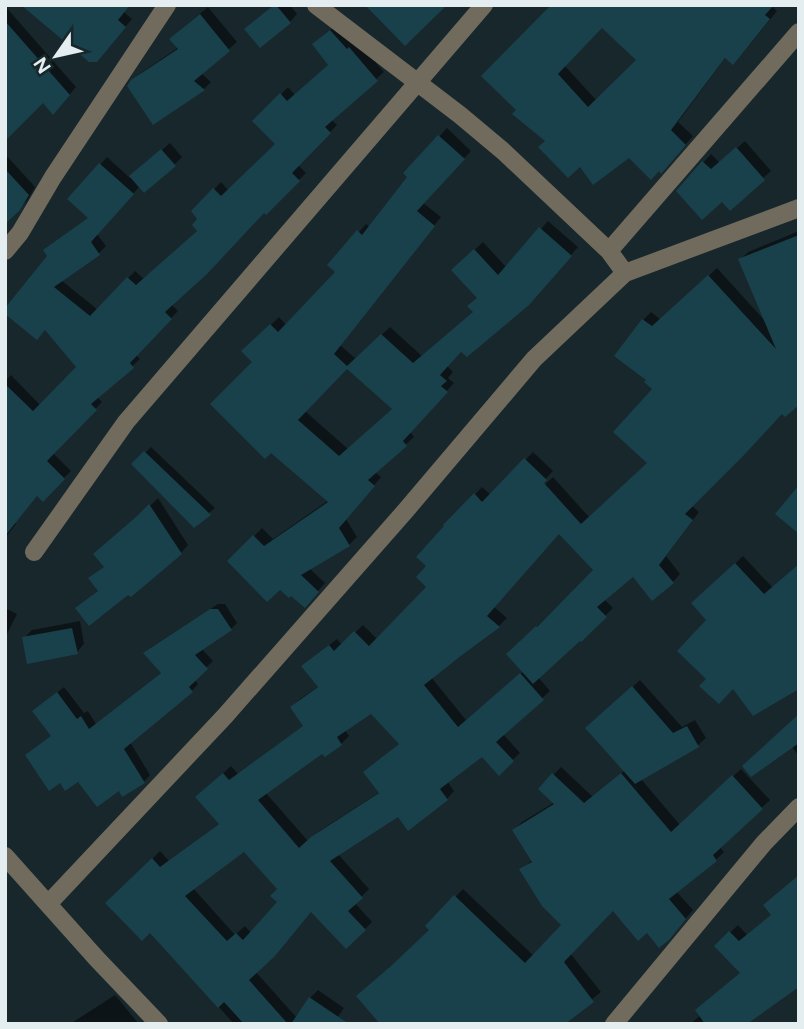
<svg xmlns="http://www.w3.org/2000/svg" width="804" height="1029" font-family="Figtree,sans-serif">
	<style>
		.shadow { fill: #0007; fill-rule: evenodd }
		.building { fill: #19414b; fill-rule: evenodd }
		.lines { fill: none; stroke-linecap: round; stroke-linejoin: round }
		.minor { stroke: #716b5e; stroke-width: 18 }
	</style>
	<rect width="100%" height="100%" fill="#18272b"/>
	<path class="shadow" d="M 24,5 L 124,12 L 132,19 L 104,52 Z
		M 274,5 L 290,5 L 297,14 L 290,22 Z
		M 554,5 L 771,6 L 777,11 L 741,55 L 726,57 L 678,122 L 693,136 L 668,164 L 629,156 L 580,165 L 548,140 L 518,109 ZM 602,26 L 639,60 L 597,101 L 564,65 Z
		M 5,6 L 76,87 L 60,106 L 43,100 L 5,138 Z
		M 208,7 L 237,42 L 201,73 L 211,82 L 204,89 L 154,123 L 132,81 L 141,73 L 179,47 L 179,31 Z
		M 338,24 L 357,41 L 384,72 L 331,119 L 337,125 L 298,165 L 306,173 L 266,213 L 264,211 L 171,304 L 178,311 L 136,355 L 140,359 L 97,397 L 102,402 L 53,453 L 71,471 L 43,499 L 38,494 L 15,523 L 16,524 L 5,538 L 5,381 L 11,375 L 41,406 L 79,367 L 46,329 L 5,312 L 90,217 L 80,187 L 107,157 L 130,178 L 170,143 L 182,157 L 174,165 L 140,186 L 97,234 L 106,246 L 99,253 L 61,280 L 98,310 L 135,271 L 144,279 L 199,230 L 200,219 L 193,211 L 221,182 L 229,191 L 277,144 L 255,121 L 288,87 L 295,95 L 330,65 L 321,37 Z
		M 447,128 L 471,151 L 423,203 L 441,217 L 340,345 L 356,359 L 390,327 L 422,356 L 475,312 L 479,297 L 453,270 L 483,242 L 507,268 L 548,221 L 578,247 L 537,295 L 462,350 L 447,366 L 453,372 L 448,378 L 454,383 L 410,432 L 414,437 L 375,472 L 381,477 L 346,519 L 357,537 L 349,545 L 309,568 L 325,583 L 312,598 L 280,587 L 229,561 L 262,528 L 273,539 L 329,500 L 255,362 L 244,351 L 279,317 L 287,326 L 338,272 L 330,265 L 366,224 L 370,227 L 410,177 L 405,173 ZM 347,367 L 394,408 L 348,449 L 305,411 Z
		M 745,141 L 771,171 L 763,178 L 722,200 L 678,191 L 711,154 L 720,163 Z
		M 5,154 L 35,187 L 27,201 L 5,222 Z
		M 799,231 L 799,286 L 782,411 L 692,506 L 699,512 L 666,556 L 680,574 L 673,582 L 633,574 L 604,599 L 613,608 L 581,640 L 538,677 L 550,691 L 503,734 L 520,753 L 499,773 L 482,755 L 447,781 L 454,791 L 447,799 L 398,815 L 338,854 L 369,889 L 355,903 L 372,922 L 365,929 L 311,910 L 255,971 L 297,1018 L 310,998 L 318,990 L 344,1008 L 333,1024 L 234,1024 L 150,930 L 108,903 L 160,851 L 169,861 L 220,823 L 205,790 L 231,766 L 238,774 L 305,725 L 292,707 L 300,699 L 319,686 L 311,659 L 337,639 L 342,645 L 363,625 L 378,640 L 428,587 L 428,566 L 446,525 L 482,487 L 491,495 L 533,452 L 553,471 L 537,488 L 539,490 L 553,477 L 589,517 L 649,462 L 655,389 L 648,380 L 617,355 L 643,320 L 651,312 L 661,320 L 717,268 L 766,322 L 740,260 L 748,252 ZM 559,532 L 596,570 L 508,654 L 524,671 L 466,720 L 431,677 L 499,626 L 507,618 L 494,607 ZM 371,712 L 400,743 L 365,772 L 380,792 L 321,830 L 308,841 L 265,792 L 323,751 L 341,744 L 349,736 L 345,730 ZM 244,849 L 279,889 L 279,902 L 251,933 L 245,926 L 235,935 L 193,888 Z
		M 151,447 L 215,508 L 194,525 L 134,464 Z
		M 158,498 L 188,545 L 181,553 L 129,592 L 77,608 L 99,590 L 91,578 L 106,566 L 145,511 Z
		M 743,556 L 772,587 L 733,686 L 709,679 L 708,620 L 694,603 Z
		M 218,604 L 225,604 L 237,623 L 231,629 L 201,648 L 213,661 L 194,679 L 198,684 L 192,691 L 130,742 L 150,775 L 144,782 L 119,788 L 52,735 L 41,705 L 64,687 L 84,713 L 88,711 L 96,724 L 162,672 L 145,653 L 152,647 Z
		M 5,608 L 17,614 L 5,638 Z
		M 80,621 L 84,644 L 77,652 L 24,638 L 32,630 Z
		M 640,680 L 682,727 L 695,720 L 706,738 L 698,745 L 641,779 L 680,825 L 741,769 L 770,800 L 720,847 L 724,852 L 716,860 L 676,891 L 693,910 L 676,930 L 647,931 L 613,909 L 570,953 L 601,992 L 562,1024 L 401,958 L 431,930 L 427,926 L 463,889 L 534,956 L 564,925 L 522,870 L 532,860 L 514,830 L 522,822 L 555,802 L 540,789 L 561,767 L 593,797 L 625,770 L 595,721 Z
		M 799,716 L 799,756 L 791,746 Z
		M 773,915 L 746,1024 L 690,1024 L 701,1015 L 741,973 L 716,946 L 738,925 L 747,935 Z
		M 115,995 L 139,1024 L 70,1024 Z"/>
	<path class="building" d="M 21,5 L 130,5 L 118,20 L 126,27 L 97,62 L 89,62 Z
		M 274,5 L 276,5 L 291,23 L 260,48 L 244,29 Z
		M 365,5 L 447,5 L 405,46 Z
		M 551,5 L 774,5 L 765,15 L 770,19 L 733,65 L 725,58 L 671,130 L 686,145 L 661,174 L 659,171 L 651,180 L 629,158 L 593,185 L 580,167 L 568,178 L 538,147 L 545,141 L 512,114 L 516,110 L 481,76 ZM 602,28 L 636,60 L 588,107 L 558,74 Z
		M 200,14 L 230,51 L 194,81 L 205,90 L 153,125 L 127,86 L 131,80 L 178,49 L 169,39 Z
		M 5,21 L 70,95 L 53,115 L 43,103 L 5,141 Z
		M 330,30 L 347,49 L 349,47 L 378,81 L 325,127 L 331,133 L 292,173 L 300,181 L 266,215 L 264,213 L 207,274 L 165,312 L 172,319 L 130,363 L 134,368 L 91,404 L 97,410 L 47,461 L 65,479 L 43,502 L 37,496 L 5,536 L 5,384 L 33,411 L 76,367 L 45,330 L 37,340 L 5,314 L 5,308 L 47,256 L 43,250 L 88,218 L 67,199 L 99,163 L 134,194 L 91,242 L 100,255 L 54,287 L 90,316 L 127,277 L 136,285 L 197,231 L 192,225 L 197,219 L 191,211 L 213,188 L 221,196 L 275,144 L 252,121 L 280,93 L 287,101 L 328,65 L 312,44 Z
		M 438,135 L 465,159 L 417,211 L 435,226 L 334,354 L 347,366 L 381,334 L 413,363 L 473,312 L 467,306 L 477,298 L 451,270 L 474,249 L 498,275 L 539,227 L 572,256 L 529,305 L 467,357 L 461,352 L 440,375 L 447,381 L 441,386 L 448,392 L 403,441 L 407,446 L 368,480 L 375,486 L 339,528 L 350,546 L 301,575 L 319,592 L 305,608 L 291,596 L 289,598 L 280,590 L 267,602 L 227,561 L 253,535 L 264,546 L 328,502 L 271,453 L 265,459 L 210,404 L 252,362 L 241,351 L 270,324 L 278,332 L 335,272 L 327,265 L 357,230 L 362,235 L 407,177 L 403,173 ZM 347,369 L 392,409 L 339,456 L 298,420 Z
		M 736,147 L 765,180 L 730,211 L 722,202 L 702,220 L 676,191 L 702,161 L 711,169 Z
		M 161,149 L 176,166 L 144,193 L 129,176 Z
		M 5,169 L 29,195 L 20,210 L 5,224 Z
		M 799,235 L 799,405 L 785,417 L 782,414 L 743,456 L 685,514 L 693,520 L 659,565 L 674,583 L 652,601 L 633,577 L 597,607 L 607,617 L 581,642 L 580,641 L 533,684 L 506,654 L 536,626 L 537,627 L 593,570 L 559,534 L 487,616 L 500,627 L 462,655 L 424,685 L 458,727 L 520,673 L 544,700 L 496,742 L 514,761 L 499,776 L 482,757 L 440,789 L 448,800 L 408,831 L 398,817 L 330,861 L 363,898 L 348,911 L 366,930 L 346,949 L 311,912 L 275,956 L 249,980 L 288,1024 L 244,1024 L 224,1002 L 218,1008 L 150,933 L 142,941 L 105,903 L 152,858 L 160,867 L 219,824 L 195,797 L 223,773 L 229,780 L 303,726 L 290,707 L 318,687 L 301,666 L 329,645 L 334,651 L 354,631 L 369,646 L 426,587 L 416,577 L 426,566 L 416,557 L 444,526 L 443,525 L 474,493 L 482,502 L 524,458 L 547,480 L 544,483 L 581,524 L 647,463 L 613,432 L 652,389 L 644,382 L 646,380 L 614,356 L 642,319 L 652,326 L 708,275 L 776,349 L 738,259 ZM 371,714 L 399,744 L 363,772 L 379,793 L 311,837 L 299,848 L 258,800 L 322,754 L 325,757 L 342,745 L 337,737 ZM 244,852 L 277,889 L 270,896 L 277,902 L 243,940 L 236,933 L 227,941 L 185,896 Z
		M 144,451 L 211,515 L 194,528 L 131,464 Z
		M 799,485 L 799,534 L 775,514 Z
		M 149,504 L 182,554 L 131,597 L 128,595 L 89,626 L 75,608 L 98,591 L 88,578 L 104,567 L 93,554 L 136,517 Z
		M 735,563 L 764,594 L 799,564 L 799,689 L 753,716 L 733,689 L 719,704 L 699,686 L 706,679 L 677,651 L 706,620 L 691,603 Z
		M 210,609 L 218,609 L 232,630 L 195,655 L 208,669 L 189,687 L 193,692 L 124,749 L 145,783 L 122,797 L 119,791 L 97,807 L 78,782 L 65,791 L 60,783 L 49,791 L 25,755 L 51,736 L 32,711 L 57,692 L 77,719 L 81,716 L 89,729 L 161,673 L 143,653 Z
		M 72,628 L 78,654 L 27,664 L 22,637 Z
		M 632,686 L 673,733 L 687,726 L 699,747 L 635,784 L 585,728 Z
		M 799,714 L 799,743 L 751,777 L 742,766 Z
		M 552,773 L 584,803 L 621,773 L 671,832 L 732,775 L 763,809 L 713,855 L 717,861 L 669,899 L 686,919 L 669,940 L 659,948 L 647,933 L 638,941 L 613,911 L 564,962 L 594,1002 L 565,1024 L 380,1024 L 356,996 L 391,966 L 429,930 L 425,926 L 454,895 L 525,963 L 561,925 L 542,906 L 519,869 L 532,862 L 512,830 L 554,804 L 538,789 Z
		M 799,875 L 799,987 L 747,1024 L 705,1024 L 695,1010 L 740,973 L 714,946 L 729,931 L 739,941 L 771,915 L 763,905 Z
		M 309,997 L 349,1024 L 291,1024 Z"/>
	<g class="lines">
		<path class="minor" d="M 316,5 L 460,115 L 503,151 L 609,251 L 625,273
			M 5,251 L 20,233 L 53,177 L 167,5
			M 609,251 L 799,32
			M 34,552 L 126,422 L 484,5
			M 5,856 L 97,959 L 159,1024
			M 49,903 L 225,716 L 407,509 L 534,359 L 625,273 L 799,208
			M 614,1024 L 764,843 L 799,807"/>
	</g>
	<rect width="804" height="1029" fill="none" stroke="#e4edf0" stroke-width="14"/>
	<g transform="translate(56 56) rotate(236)" stroke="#18272b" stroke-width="5" paint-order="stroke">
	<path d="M0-5L12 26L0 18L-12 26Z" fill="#e4edf0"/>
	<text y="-10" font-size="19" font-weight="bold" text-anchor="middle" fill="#e4edf0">N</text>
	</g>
</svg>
